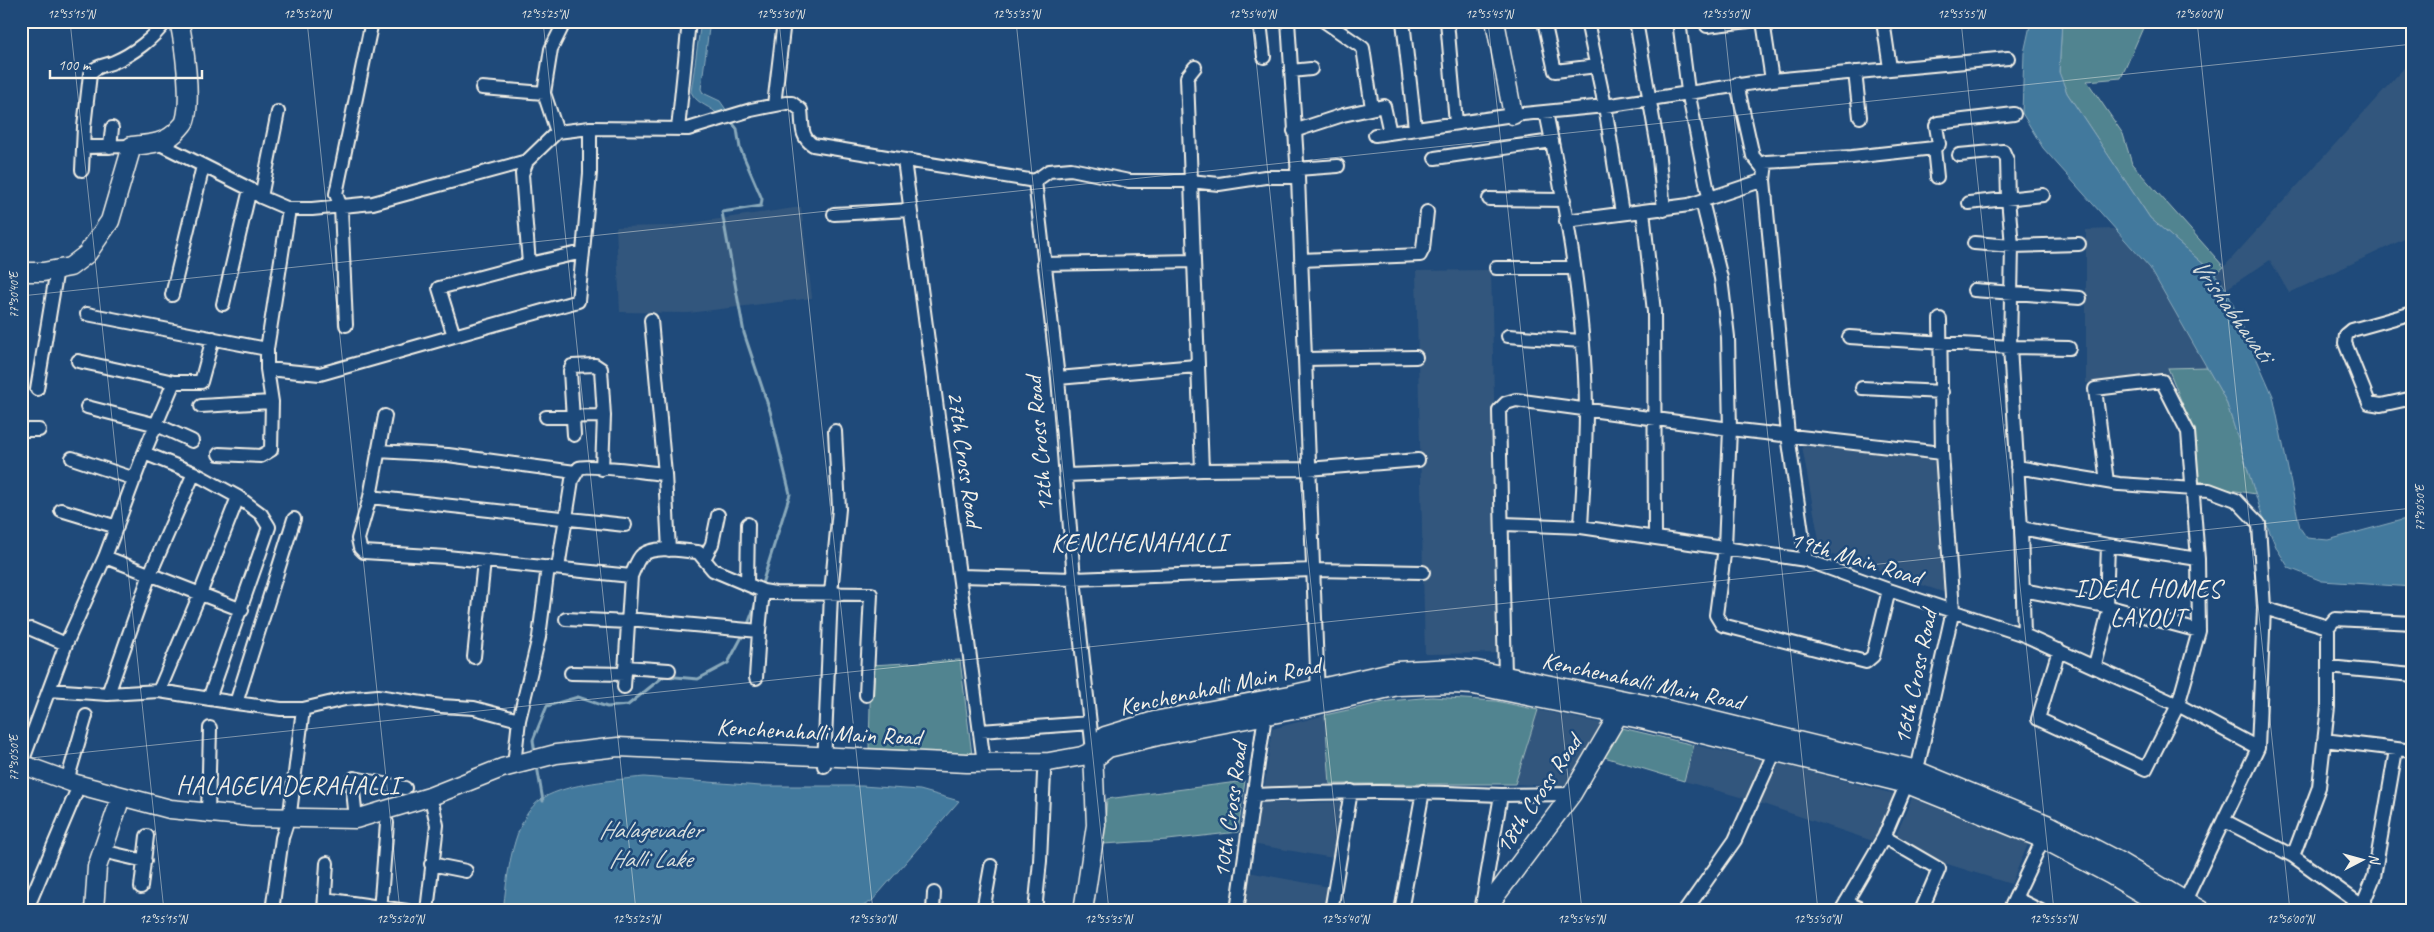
<svg xmlns="http://www.w3.org/2000/svg" width="2434" height="932" font-family="Caveat,sans-serif">
	<style>
		.built { fill: #33577d }
		.green { fill: #518490; stroke: #a2babc }
		.water { fill: #42799d; stroke: #89a9bb }
		.lines { fill: none; stroke-linecap: round; stroke-linejoin: round }
		.stream { stroke: #89a9bb; stroke-width: 3 }
		.street-casing { stroke: #f4f1e8; stroke-width: 16 }
		.secondary-casing { stroke: #f4f1e8; stroke-width: 21 }
		.street { stroke: #1f4a7a; stroke-width: 12 }
		.secondary { stroke: #1f4a7a; stroke-width: 18 }
		.ticks { fill: none; stroke: #f4f1e8; stroke-width: 1; stroke-opacity: 0.45 }
		.labels { text-anchor: middle; dominant-baseline: central; stroke-width: 5; stroke-linejoin: round; paint-order: stroke }
		.street-label { font-size: 24px; fill: #f4f1e8; stroke: #1f4a7a }
		.water-label { font-size: 25px; font-style: italic; fill: #d9dfdd; stroke: #1f4a7a }
		.neighbourhood-label { font-size: 25px; letter-spacing: 1px; fill: #f4f1e8; stroke: #1f4a7a }
		.neatline { fill: none; stroke: #f4f1e8; stroke-width: 2 }
		.ticks-label { font-size: 12px; text-anchor: middle; fill: #f4f1e8 }
	</style>
	<rect width="100%" height="100%" fill="#1f4a7a"/>
	<filter id="ink" filterUnits="userSpaceOnUse"><feTurbulence type="fractalNoise" baseFrequency=".02" numOctaves="2"/><feDisplacementMap in="SourceGraphic" scale="10" xChannelSelector="R" yChannelSelector="G"/><feConvolveMatrix kernelMatrix="1 2 1 2 8 2 1 2 1" color-interpolation-filters="sRGB"/></filter>
	<g filter="url(#ink)">
		<path class="built" d="M 2413,58 L 2413,235 L 2289,293 L 2270,260 L 2226,289 L 2215,274 L 2224,267 Z
			M 801,207 L 812,298 L 688,313 L 620,312 L 616,227 L 672,226 Z
			M 2114,229 L 2150,268 L 2207,367 L 2168,368 L 2172,379 L 2086,383 L 2086,230 Z
			M 1491,270 L 1500,653 L 1425,654 L 1416,271 Z
			M 1802,446 L 1937,458 L 1946,593 L 1821,551 Z
			M 1538,710 L 1605,724 L 1568,787 L 1515,784 Z
			M 1325,715 L 1330,784 L 1264,790 L 1272,729 Z
			M 1694,745 L 1763,760 L 1747,799 L 1684,781 Z
			M 1777,763 L 1894,794 L 1876,842 L 1760,803 Z
			M 1912,798 L 2028,844 L 2011,884 L 1938,861 L 1894,840 Z
			M 1344,802 L 1333,858 L 1252,844 L 1259,803 Z
			M 1248,872 L 1329,887 L 1325,911 L 1241,911 Z"/>
		<path class="green" d="M 2062,21 L 2146,21 L 2121,78 L 2087,81 L 2123,134 L 2132,164 L 2224,267 L 2215,274 L 2150,218 L 2067,93 L 2059,73 Z
			M 2207,367 L 2226,401 L 2256,494 L 2197,485 L 2193,430 L 2168,368 Z
			M 960,660 L 972,755 L 869,748 L 871,665 Z
			M 1432,697 L 1496,701 L 1538,710 L 1515,784 L 1330,784 L 1325,715 L 1389,701 Z
			M 1618,727 L 1694,745 L 1684,781 L 1601,756 Z
			M 1245,781 L 1238,832 L 1168,840 L 1103,844 L 1107,799 Z"/>
		<path class="water" d="M 701,21 L 710,21 L 701,89 L 703,93 L 720,101 L 727,111 L 720,117 C 711,105 698,106 691,92 Z
			M 2031,21 L 2062,21 L 2059,72 L 2067,93 L 2150,218 L 2215,274 L 2226,289 L 2273,396 L 2300,528 L 2307,538 L 2328,540 L 2413,517 L 2413,587 L 2322,581 L 2289,568 L 2277,549 L 2260,509 L 2226,401 L 2150,268 L 2043,148 L 2022,113 L 2024,53 Z
			M 644,777 L 760,786 L 862,786 L 920,790 L 959,801 L 872,901 L 854,911 L 503,911 C 507,879 512,816 543,798 C 569,783 615,780 644,777 Z"/>
		<g class="lines">
			<path class="stream" d="M 730,120 L 737,129 L 740,148 L 762,199 L 761,206 L 722,212 L 744,333 L 770,411 L 790,494 L 761,587
				M 747,627 L 756,603
				M 535,754 L 533,740 L 547,706 L 578,697 L 607,707 L 628,705 L 664,676 L 698,679 L 728,663 L 744,633
				M 537,766 L 543,801"/>
			<defs>
				<path id="street" d="M 1264,21 L 1260,22 L 1264,57
					M 1288,21 L 1298,177 L 1318,695
					M 1324,21 L 1363,48 L 1372,108
					M 1403,21 L 1415,128
					M 1447,21 L 1456,123
					M 1544,21 L 1555,71 L 1597,66
					M 1587,21 L 1605,106 L 1622,213
					M 1636,21 L 1658,148 L 1664,210
					M 1679,21 L 1688,91 L 1709,197
					M 1763,21 L 1772,80
					M 1883,21 L 1890,68
					M 1707,26 L 1749,21
					M 1291,71 L 1311,69
					M 1855,72 L 1860,117
					M 1737,84 L 1753,156 L 1762,167 L 1766,162
					M 482,88 L 544,93
					M 774,105 L 784,21
					M 1546,112 C 1566,209 1585,310 1586,409 C 1586,448 1583,488 1581,527
					M 678,129 L 689,21
					M 1294,131 L 1343,115 L 1384,106 L 1390,133
					M 557,132 L 544,93 L 551,49 L 565,21
					M 1375,135 L 1513,115 L 1605,106 L 1772,80 L 2008,58
					M 158,143 L 250,189 L 261,197 L 289,209 L 312,209 L 373,203 L 527,161 L 557,132 L 590,128 L 688,129 L 751,110 L 786,103 L 792,103 L 801,110 C 803,125 800,137 813,145 L 1035,181 L 1049,171 L 1071,169 L 1129,181 L 1190,181 L 1219,184 L 1265,177 L 1298,177
					M 83,147 L 132,146
					M 110,147 L 112,128
					M 1934,148 L 1937,177
					M 1959,155 L 2003,151 L 2007,160 L 2008,198 L 2012,246 L 2010,347 L 2021,528 L 2024,635
					M 1435,158 L 1552,141
					M 904,160 L 984,763
					M 1297,169 L 1338,166
					M 82,170 L 84,127 L 90,74 C 96,65 105,66 114,62 C 133,54 154,38 166,21
					M 1035,181 L 1058,378 L 1074,579 L 1093,751
					M 261,197 L 278,112
					M 1489,199 L 1564,200
					M 1702,201 L 1721,278 L 1728,337 L 1730,429 L 1725,547 L 1716,615 L 1722,625 L 1866,662 L 1873,656 L 1889,590
					M 1969,203 L 2043,195
					M 1643,211 L 1654,312 L 1655,537
					M 834,214 L 910,210
					M 1566,221 L 1689,205 L 1764,180
					M 1974,243 L 2012,246 L 2079,244
					M 583,252 L 590,173 L 590,128
					M 1301,260 L 1420,255 L 1423,249 L 1427,212
					M 1044,264 L 1194,261
					M 1496,268 L 1573,268
					M 1974,290 L 2080,298
					M 172,295 L 203,166
					M 223,304 L 250,189
					M 2413,313 L 2352,330 L 2346,335 L 2345,343 L 2369,403 L 2381,405 L 2413,398
					M 87,314 L 267,349
					M 651,320 L 665,474 L 669,550
					M 346,325 L 341,207 L 336,194 L 372,21
					M 454,336 L 578,301 L 583,252 L 529,264
					M 1508,336 L 1582,341
					M 1849,337 L 2010,347 L 2069,348
					M 1305,359 L 1416,357
					M 78,361 L 174,382
					M 267,369 L 320,374 L 454,336 L 439,288 L 529,264 L 522,174 L 527,161
					M 1058,378 L 1196,366
					M 1862,388 L 1942,392
					M 37,389 L 57,269
					M 201,406 L 272,402
					M 87,407 L 157,425 L 192,441
					M 385,416 L 370,497 L 358,539 L 360,548 L 364,552 L 447,557 L 631,576 C 634,570 637,559 642,555 C 656,545 683,551 698,552 L 713,570 L 763,591 L 775,593 L 871,594 L 866,695
					M 546,417 L 604,416
					M 21,430 L 39,430
					M 574,435 L 570,371 L 572,366 L 595,365 L 601,369 L 604,416 L 602,469
					M 378,451 L 448,455 L 575,472
					M 144,453 L 194,473 L 238,497 L 200,594 L 159,691
					M 219,454 L 261,456 L 271,450 L 272,402 L 267,369 L 267,349 L 289,209
					M 72,458 L 135,479
					M 2017,467 L 2119,484 L 2209,490 L 2236,500 L 2259,524 L 2264,608 L 2258,748 L 2185,901
					M 1202,470 L 1308,469 L 1418,460
					M 1067,475 L 1202,470 L 1187,77 L 1195,67
					M 370,497 L 625,525
					M 61,510 L 117,527
					M 1503,524 L 1581,527 L 1806,560 L 1889,590 L 2024,635 L 2178,705 L 2258,748
					M 2021,528 L 2108,545 L 2198,559
					M 105,557 L 242,610
					M 704,559 L 712,544 L 718,515
					M 1806,560 L 1788,435 L 1764,180 L 1766,162 L 1852,157 L 1934,148 L 1939,144 L 1936,126 L 1938,123 L 2014,114
					M 558,568 L 572,480 L 579,468 C 586,464 651,473 665,474
					M 960,576 L 1074,579 L 1312,570 L 1423,572
					M 747,584 L 748,524
					M 2023,590 L 2106,606 L 2199,631
					M 2106,606 L 2108,545
					M 566,619 L 628,622
					M 628,619 L 759,631 L 763,591
					M 2328,627 L 2335,619 L 2413,623
					M 31,629 L 66,644
					M 2059,650 L 2038,719 L 2146,769 L 2178,705 L 2199,631 L 2198,559 L 2188,432 L 2162,381 L 2095,389 L 2107,482
					M 474,657 L 484,561
					M 2095,665 L 2110,607
					M 625,667 L 669,670
					M 2328,667 L 2413,675
					M 571,673 L 625,674
					M 1505,676 L 1499,410 L 1506,403 L 1516,400 L 1730,429 L 1942,453
					M 756,678 L 759,631
					M 624,687 L 631,576
					M 49,690 L 108,694 L 159,691 L 236,703 L 294,519
					M 108,694 L 150,574 L 194,473
					M 209,699 L 269,527 L 261,514 L 238,497
					M 236,703 L 281,709 L 303,709 L 345,699 L 378,696 L 441,706 L 474,708 L 519,720
					M 981,731 L 1090,723
					M 2324,740 L 2413,751
					M 21,765 L 66,644 L 105,557 L 144,453 L 174,382 L 201,382 L 213,338
					M 514,765 L 519,720 L 539,637 L 548,567
					M 824,766 L 831,593 L 839,509 L 835,431
					M 67,781 L 86,716
					M 1255,795 C 1337,791 1418,791 1501,795
					M 208,814 L 210,728
					M 356,819 L 352,781 L 354,778 L 405,788
					M 2225,821 L 2293,856 L 2319,787 L 2328,707 L 2328,627 L 2264,608
					M 1884,837 L 1939,869 L 1921,911
					M 102,851 L 145,861
					M 2293,856 L 2368,910
					M 431,864 L 466,871
					M 141,887 L 147,836
					M 2015,898 L 2041,911
					M 325,899 L 407,911
					M 1846,902 L 1865,911
					M 26,911 L 75,795
					M 272,911 L 282,838 L 290,813 L 303,709
					M 324,911 L 327,863
					M 380,911 L 387,823
					M 427,911 L 437,825 L 433,807
					M 933,911 L 934,893
					M 983,911 L 991,866
					M 1035,911 L 1040,861 L 1044,773
					M 1237,911 L 1265,715
					M 1331,911 L 1351,791
					M 1401,911 L 1423,791
					M 1481,911 L 1501,795 L 1572,794
					M 1685,911 L 1735,840 L 1775,751
					M 1841,911 L 1884,837 L 1913,769 L 1919,761 L 1953,610 L 1942,453 L 1940,319
					M 2009,911 L 2043,839
					M 2360,911 L 2374,877 L 2396,750"/>
				<path id="secondary" d="M 1495,21 L 1513,115
					M 21,272 L 43,272 L 70,267 L 87,254 L 110,221 L 132,146 C 148,144 163,144 175,133 C 178,130 184,124 185,121 C 192,99 184,43 179,21
					M 1093,760 L 1108,748 L 1158,736 L 1293,710 L 1398,686 L 1452,684 L 1474,685 L 1645,720 L 1907,784 L 2043,839 L 2111,875 L 2171,911
					M 21,764 L 76,784 L 170,809 L 252,817 L 356,819 L 429,797 L 502,768 L 556,754 L 618,747 L 967,763 L 1049,762 L 1082,756 L 1093,751 L 1105,736 L 1154,721 L 1290,695 L 1396,671 L 1453,668 L 1476,670 L 1649,705 L 1913,769 L 2049,825 L 2118,861 L 2202,911
					M 94,911 L 97,867 L 118,806
					M 1083,911 L 1096,825 L 1093,751
					M 1484,911 L 1572,794 L 1624,705"/>
			</defs>
			<use href="#street" class="street-casing"/>
			<use href="#secondary" class="secondary-casing"/>
			<use href="#street" class="street"/>
			<use href="#secondary" class="secondary"/>
		</g>
	</g>
	<path class="ticks" d="M 70,21 L 164,911M 307,21 L 400,911M 543,21 L 636,911M 779,21 L 873,911M 1016,21 L 1109,911M 1252,21 L 1345,911M 1488,21 L 1582,911M 1724,21 L 1818,911M 1961,21 L 2054,911M 2197,21 L 2290,911M 21,296 L 2413,44M 21,759 L 2413,508"/>
	<g class="labels">
		<g class="street-label">
			<text transform="translate(1039 444) rotate(-95)">12th Cross Road</text>
			<text transform="translate(965 459) rotate(82)">27th Cross Road</text>
			<text transform="translate(1856 558) rotate(17)">19th Main Road</text>
			<text transform="translate(1915 677) rotate(-78)">16th Cross Road</text>
			<text transform="translate(1643 681) rotate(12)">Kenchenahalli Main Road</text>
			<text transform="translate(1220 686) rotate(-12)">Kenchenahalli Main Road</text>
			<text transform="translate(819 732) rotate(3)">Kenchenahalli Main Road</text>
			<text transform="translate(1538 794) rotate(-56)">18th Cross Road</text>
			<text transform="translate(1230 810) rotate(-82)">10th Cross Road</text>
		</g>
		<g class="water-label">
			<text transform="translate(2232 310) rotate(54)">Vrishabhavati</text>
			<text x="650" y="830">Halagevader<tspan x="650" dy="29">Halli Lake</tspan></text>
		</g>
		<g class="neighbourhood-label">
			<text x="1139" y="543">KENCHENAHALLI</text>
			<text x="2148" y="589">IDEAL HOMES<tspan x="2148" dy="29">LAYOUT</tspan></text>
			<text x="288" y="786">HALAGEVADERAHALLI</text>
		</g>
	</g>
	<rect width="2434" height="932" fill="none" stroke="#1f4a7a" stroke-width="55"/>
	<g transform="translate(2362 860) rotate(84)" stroke="#1f4a7a" stroke-width="4" paint-order="stroke">
	<path d="M0-4L9 19L0 12L-9 19Z" fill="#f4f1e8"/>
	<text y="-8" font-size="14" font-weight="bold" text-anchor="middle" fill="#f4f1e8">N</text>
	</g>
	<path d="M50 70v8h152v-8" fill="none" stroke="#f4f1e8" stroke-width="2.5"/>
	<text x="58" y="70" font-size="15" fill="#f4f1e8" stroke="#1f4a7a" stroke-width="4" paint-order="stroke">100 m</text>
	<rect x="28" y="28" width="2378" height="876" class="neatline"/>
	<g class="ticks-label">
		<text x="71" y="18">12°55'15"N</text>
		<text x="307" y="18">12°55'20"N</text>
		<text x="544" y="18">12°55'25"N</text>
		<text x="780" y="18">12°55'30"N</text>
		<text x="1016" y="18">12°55'35"N</text>
		<text x="1252" y="18">12°55'40"N</text>
		<text x="1489" y="18">12°55'45"N</text>
		<text x="1725" y="18">12°55'50"N</text>
		<text x="1961" y="18">12°55'55"N</text>
		<text x="2198" y="18">12°56'00"N</text>
		<text transform="translate(14 295) rotate(-90)" y="4">77°30'40"E</text>
		<text transform="translate(2420 508) rotate(-90)" y="4">77°30'50"E</text>
		<text transform="translate(14 758) rotate(-90)" y="4">77°30'50"E</text>
		<text x="163" y="923">12°55'15"N</text>
		<text x="400" y="923">12°55'20"N</text>
		<text x="636" y="923">12°55'25"N</text>
		<text x="872" y="923">12°55'30"N</text>
		<text x="1108" y="923">12°55'35"N</text>
		<text x="1345" y="923">12°55'40"N</text>
		<text x="1581" y="923">12°55'45"N</text>
		<text x="1817" y="923">12°55'50"N</text>
		<text x="2053" y="923">12°55'55"N</text>
		<text x="2290" y="923">12°56'00"N</text>
	</g>
</svg>
